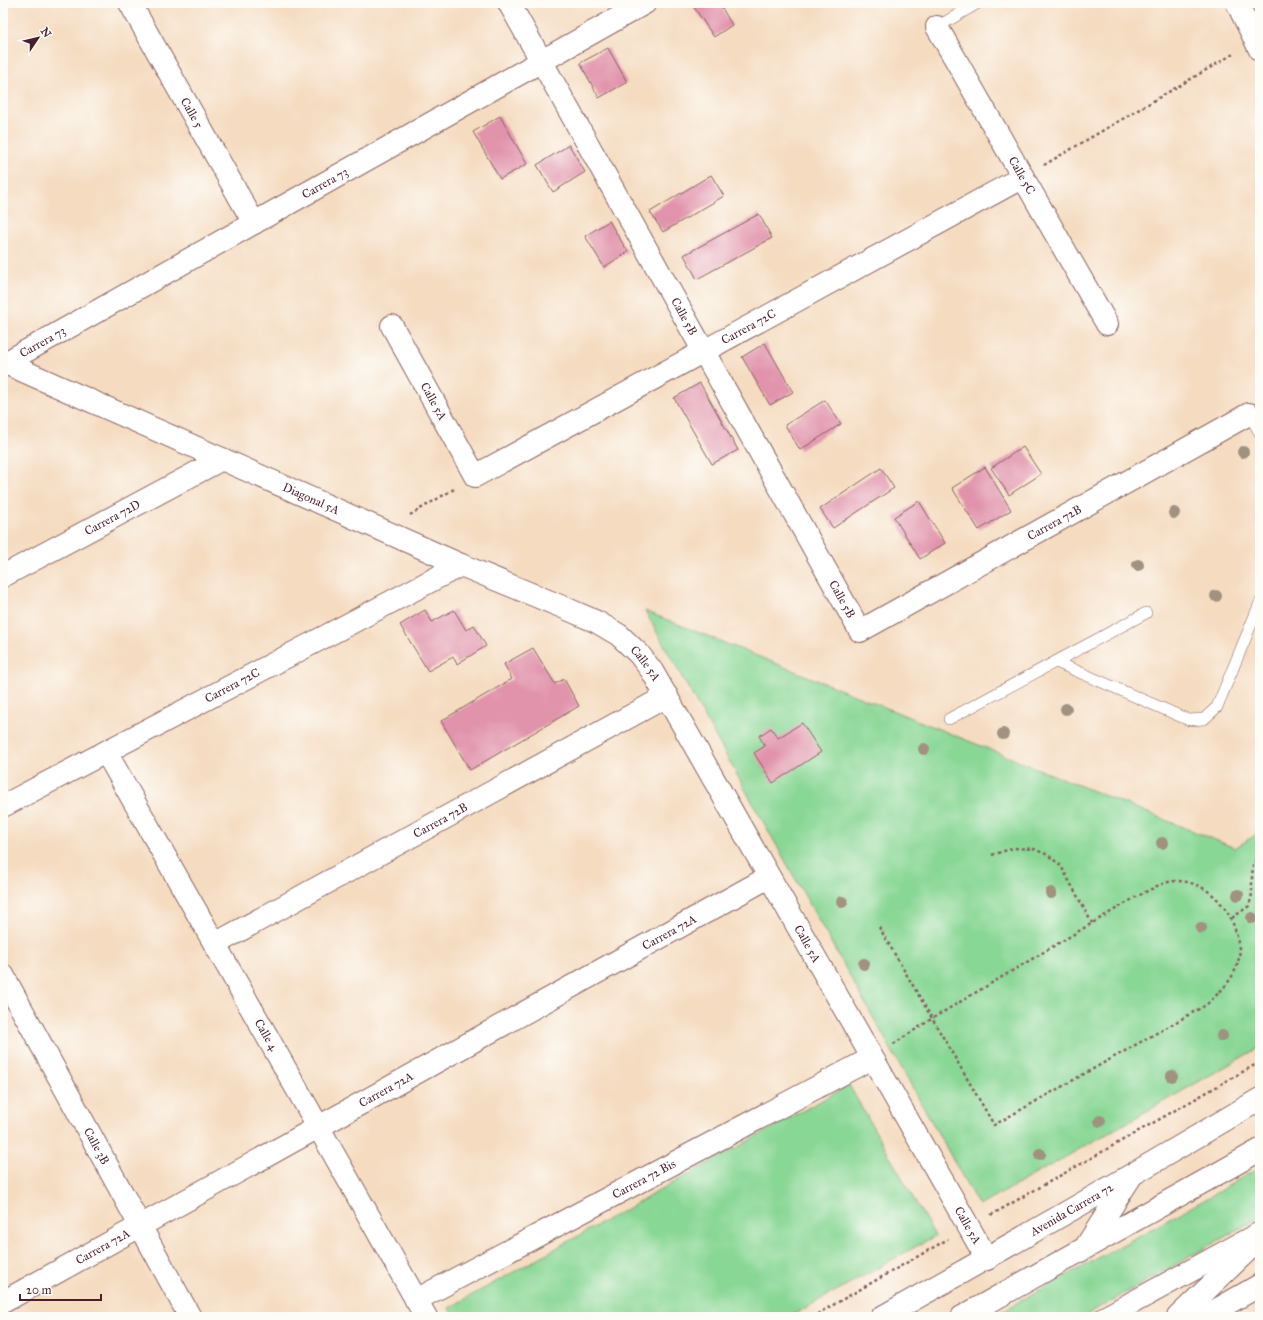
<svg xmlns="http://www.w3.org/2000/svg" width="1263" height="1320" font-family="'IM FELL Great Primer',serif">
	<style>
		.green { fill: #89d795; stroke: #6a7b60 }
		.building { fill: #e193ac }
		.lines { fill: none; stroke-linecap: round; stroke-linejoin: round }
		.service-casing { stroke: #866160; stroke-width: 12 }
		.minor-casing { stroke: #866160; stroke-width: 24 }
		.tertiary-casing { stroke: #866160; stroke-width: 24 }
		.trunk-casing { stroke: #866160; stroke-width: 24 }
		.path { stroke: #866160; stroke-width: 2.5; stroke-dasharray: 3 3; stroke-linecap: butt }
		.service { stroke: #fff; stroke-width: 11 }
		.minor { stroke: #fff; stroke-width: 22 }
		.tertiary { stroke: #fff; stroke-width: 22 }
		.trunk { stroke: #fff; stroke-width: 22 }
		.tree { fill: #a19280 }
		.labels { text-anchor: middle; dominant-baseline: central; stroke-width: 3; stroke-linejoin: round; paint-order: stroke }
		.street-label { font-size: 12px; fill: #4a1f2b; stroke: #fdfcf7 }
	</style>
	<rect width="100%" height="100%" fill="#fdfcf7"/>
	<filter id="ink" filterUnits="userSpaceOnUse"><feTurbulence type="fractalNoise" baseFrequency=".025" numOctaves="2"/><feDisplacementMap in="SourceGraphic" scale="8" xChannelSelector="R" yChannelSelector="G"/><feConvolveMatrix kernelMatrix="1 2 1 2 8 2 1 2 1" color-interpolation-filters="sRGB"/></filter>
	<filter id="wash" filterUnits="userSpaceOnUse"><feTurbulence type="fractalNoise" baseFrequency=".012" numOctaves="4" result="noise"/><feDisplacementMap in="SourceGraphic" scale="16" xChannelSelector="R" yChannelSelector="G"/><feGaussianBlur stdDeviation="0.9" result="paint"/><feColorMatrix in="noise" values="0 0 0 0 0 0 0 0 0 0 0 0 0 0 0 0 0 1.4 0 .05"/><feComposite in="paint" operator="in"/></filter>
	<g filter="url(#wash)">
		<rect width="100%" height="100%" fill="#f5dcc1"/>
		<path class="green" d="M 645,611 L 1235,848 L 1260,832 L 1260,1047 L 979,1206 Z
			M 849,1085 L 935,1236 L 789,1317 L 454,1317 L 449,1308 Z
			M 1260,1167 L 1260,1217 L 1083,1317 L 991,1317 L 1204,1200 Z"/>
		<g id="blocks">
			<path class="building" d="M 691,3 L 719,3 L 732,25 L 714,37 Z
				M 608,48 L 627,82 L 599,98 L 580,63 Z
				M 500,116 L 527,164 L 500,179 L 473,132 Z
				M 569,145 L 585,172 L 553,192 L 537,165 Z
				M 711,175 L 724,196 L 663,232 L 650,212 Z
				M 759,214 L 772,238 L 697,279 L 684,255 Z
				M 609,221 L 628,252 L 604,267 L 585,236 Z
				M 765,343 L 793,392 L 770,405 L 742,357 Z
				M 700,383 L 738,450 L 712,464 L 674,398 Z
				M 825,400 L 841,424 L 800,450 L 785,425 Z
				M 1023,447 L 1041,474 L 1009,495 L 991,468 Z
				M 985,467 L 1011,510 L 979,530 L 952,488 Z
				M 881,468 L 894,488 L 833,528 L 820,509 Z
				M 919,501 L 945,543 L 920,559 L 894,517 Z
				M 425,610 L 432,622 L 454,610 L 466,630 L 474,625 L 486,646 L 457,664 L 453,657 L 428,671 L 400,625 Z
				M 533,648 L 555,684 L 564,679 L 579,706 L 470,770 L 441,721 L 512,679 L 504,664 Z
				M 802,723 L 821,752 L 773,783 L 754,753 L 765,746 L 759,736 L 771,728 L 778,738 Z"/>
		</g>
	</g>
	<g filter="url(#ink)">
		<use href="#blocks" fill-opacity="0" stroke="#866160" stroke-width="1"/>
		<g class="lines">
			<defs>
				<path id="service" d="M 937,27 L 978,3
					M 1249,414 L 1260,433
					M 1056,662 L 1189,720 L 1204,719 L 1217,707 L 1260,603
					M 949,719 L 1146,613"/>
				<g id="minor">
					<path id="s1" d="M 130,3 L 254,223"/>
					<path id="s2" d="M 509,3 L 860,631 L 1249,414"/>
					<path id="s3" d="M 937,27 L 1107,324"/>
					<path id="s4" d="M 392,326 L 475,476 L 1023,177"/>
					<path id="s5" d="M 3,576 L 222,459"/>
					<path id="s6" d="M 106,752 L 426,1317"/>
					<path id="s7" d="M 3,806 L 461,565"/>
					<path id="s8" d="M 215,944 L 667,696"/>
					<path id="s9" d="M 3,975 L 190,1317"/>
					<path id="s10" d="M 416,1300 L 872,1058"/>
					<path id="s11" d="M 3,1302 L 769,877"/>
				</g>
				<g id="tertiary">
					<path id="s12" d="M 3,362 L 461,565 L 565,608 L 597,622 L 619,635 L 639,654 L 652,671 L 987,1259"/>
					<path id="s13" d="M 5,363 L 645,3"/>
				</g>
				<g id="trunk">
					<path d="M 1237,3 L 1260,50"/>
					<path d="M 1087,1245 L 1130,1178"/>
					<path id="s14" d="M 882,1317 C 1009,1246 1135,1174 1260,1099"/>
					<path d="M 962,1317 L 1260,1150"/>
					<path d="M 1106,1317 L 1260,1233"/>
					<path d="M 1178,1317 L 1254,1244"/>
					<path d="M 1204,1317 L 1260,1285"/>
				</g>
			</defs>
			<use href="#service" class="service-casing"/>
			<use href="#minor" class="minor-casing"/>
			<use href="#tertiary" class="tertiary-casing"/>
			<use href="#trunk" class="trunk-casing"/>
			<path class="path" d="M 1044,165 L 1235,53
				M 410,515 L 454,489
				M 992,855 L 1013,848 L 1034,849 L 1048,855 L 1061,866 L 1092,923
				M 1232,918 L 1249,906 L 1252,894 L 1252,877 L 1253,865 L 1260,852
				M 879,927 L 994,1125 L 1206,1005 C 1220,992 1237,977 1239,956 C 1240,952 1239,948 1238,944 C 1235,912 1209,880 1175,881 C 1161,882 1148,891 1136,897 L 933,1018 L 892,1045
				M 991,1215 L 1260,1062
				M 812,1317 L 948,1239"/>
			<use href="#service" class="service"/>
			<use href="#minor" class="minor"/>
			<use href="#tertiary" class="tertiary"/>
			<use href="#trunk" class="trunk"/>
		</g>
		<g class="tree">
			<circle cx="1243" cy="452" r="6"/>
			<circle cx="1174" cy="513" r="6"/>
			<circle cx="1138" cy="565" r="6"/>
			<circle cx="1216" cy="596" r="6"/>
			<circle cx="1066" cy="709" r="6"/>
			<circle cx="1003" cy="734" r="6"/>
			<circle cx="924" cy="749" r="6"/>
			<circle cx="1162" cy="843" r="6"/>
			<circle cx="1051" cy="893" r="6"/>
			<circle cx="1238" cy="895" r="6"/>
			<circle cx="842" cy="902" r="6"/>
			<circle cx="1252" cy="918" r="6"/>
			<circle cx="1201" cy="928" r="6"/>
			<circle cx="864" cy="964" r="6"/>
			<circle cx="1222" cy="1036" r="6"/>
			<circle cx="1172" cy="1076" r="6"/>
			<circle cx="1100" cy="1121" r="6"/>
			<circle cx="1040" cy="1154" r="6"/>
		</g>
	</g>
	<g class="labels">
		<g class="street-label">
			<text stroke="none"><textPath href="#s1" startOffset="126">Calle 5</textPath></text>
			<text stroke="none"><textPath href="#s3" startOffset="171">Calle 5C</textPath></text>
			<text stroke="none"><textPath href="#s13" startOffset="367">Carrera 73</textPath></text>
			<text stroke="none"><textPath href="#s2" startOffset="359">Calle 5B</textPath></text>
			<text stroke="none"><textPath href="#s4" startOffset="483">Carrera 72C</textPath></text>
			<text stroke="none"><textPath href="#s13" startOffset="43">Carrera 73</textPath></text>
			<text stroke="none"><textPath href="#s4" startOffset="86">Calle 5A</textPath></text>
			<text stroke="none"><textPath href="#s12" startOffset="337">Diagonal 5A</textPath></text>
			<text stroke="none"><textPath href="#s5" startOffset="124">Carrera 72D</textPath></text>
			<text stroke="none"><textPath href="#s2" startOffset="942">Carrera 72B</textPath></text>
			<text stroke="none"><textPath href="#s2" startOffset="683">Calle 5B</textPath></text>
			<text stroke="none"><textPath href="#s12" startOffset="713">Calle 5A</textPath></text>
			<text stroke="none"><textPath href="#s7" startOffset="259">Carrera 72C</textPath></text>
			<text stroke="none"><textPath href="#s8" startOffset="257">Carrera 72B</textPath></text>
			<text stroke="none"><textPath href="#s11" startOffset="762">Carrera 72A</textPath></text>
			<text stroke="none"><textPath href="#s12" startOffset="1037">Calle 5A</textPath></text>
			<text stroke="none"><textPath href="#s6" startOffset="325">Calle 4</textPath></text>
			<text stroke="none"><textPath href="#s11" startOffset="438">Carrera 72A</textPath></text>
			<text stroke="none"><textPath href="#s9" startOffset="195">Calle 3B</textPath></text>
			<text stroke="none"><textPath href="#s10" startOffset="258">Carrera 72 Bis</textPath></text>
			<text stroke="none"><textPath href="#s14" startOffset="218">Avenida Carrera 72</textPath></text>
			<text stroke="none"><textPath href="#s12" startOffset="1361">Calle 5A</textPath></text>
			<text stroke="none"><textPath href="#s11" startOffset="114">Carrera 72A</textPath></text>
		</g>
	</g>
	<rect width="1263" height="1320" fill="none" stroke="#fdfcf7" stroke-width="16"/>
	<g transform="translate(38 38) rotate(55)" stroke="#fdfcf7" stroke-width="3" paint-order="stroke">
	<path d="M0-3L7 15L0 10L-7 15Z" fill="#4a1f2b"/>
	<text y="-6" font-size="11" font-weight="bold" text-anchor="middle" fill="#4a1f2b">N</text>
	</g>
	<path d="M20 1294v6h81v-6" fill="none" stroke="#4a1f2b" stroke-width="2"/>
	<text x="26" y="1294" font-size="12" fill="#4a1f2b" stroke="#fdfcf7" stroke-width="3" paint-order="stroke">20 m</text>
</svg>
